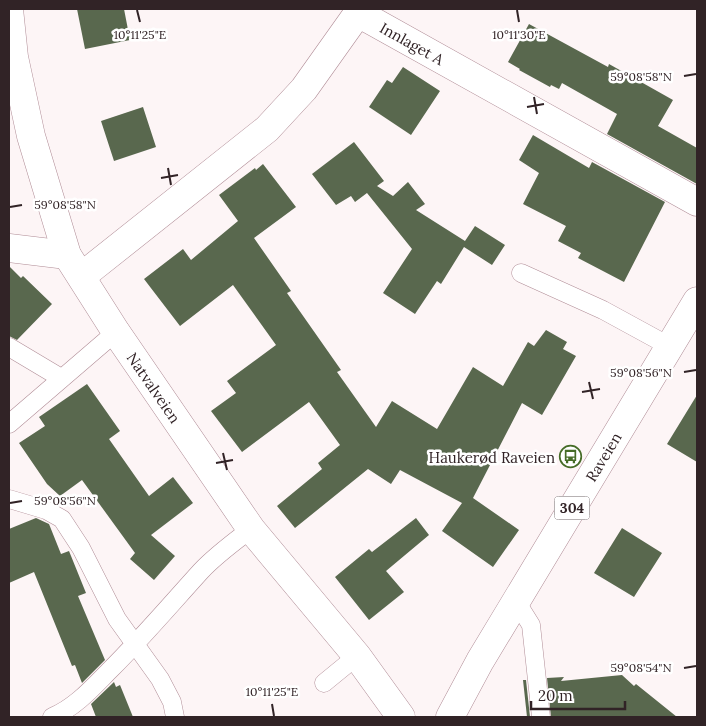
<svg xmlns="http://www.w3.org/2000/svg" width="706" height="726" font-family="Lora,serif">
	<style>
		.building { fill: #59684e }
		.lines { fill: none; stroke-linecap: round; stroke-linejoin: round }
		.service-casing { stroke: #b08c96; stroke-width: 19 }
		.minor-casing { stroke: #b08c96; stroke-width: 29 }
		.primary-casing { stroke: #b08c96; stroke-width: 29 }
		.service { stroke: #fff; stroke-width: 18 }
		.minor { stroke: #fff; stroke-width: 28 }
		.primary { stroke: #fff; stroke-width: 28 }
		.ticks { fill: none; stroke: #312326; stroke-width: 2 }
		.labels { text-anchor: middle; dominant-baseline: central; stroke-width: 5; stroke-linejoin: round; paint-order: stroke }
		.shield { fill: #fff; stroke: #6f6567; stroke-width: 1 }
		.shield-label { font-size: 14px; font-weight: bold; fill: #312326 }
		.street-label { font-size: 15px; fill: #312326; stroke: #fff }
		.poi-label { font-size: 15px; fill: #312326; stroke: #fff; text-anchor: end }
		.ticks-label { font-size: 12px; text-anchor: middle; fill: #312326; stroke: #fff; stroke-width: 5; stroke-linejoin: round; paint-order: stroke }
	</style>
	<rect width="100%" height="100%" fill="#fdf5f6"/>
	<path class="building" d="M 77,9 L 124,9 L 130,40 L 85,49 Z
		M 529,24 L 608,67 L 609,64 L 673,100 L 658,126 L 697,148 L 697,184 L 607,134 L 617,114 L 562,83 L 559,89 L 551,85 L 550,87 L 519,70 L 520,69 L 508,62 Z
		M 403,67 L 440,91 L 411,135 L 369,107 L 387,80 L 392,83 Z
		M 143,107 L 156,147 L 114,161 L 101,121 Z
		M 533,135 L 589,168 L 592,162 L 665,202 L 624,282 L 578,258 L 581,253 L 558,241 L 566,226 L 523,204 L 539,173 L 519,160 Z
		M 354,142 L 384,181 L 377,186 L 393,196 L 408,182 L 425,204 L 416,210 L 465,241 L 475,226 L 505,245 L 492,265 L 464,247 L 441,284 L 437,281 L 415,314 L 383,293 L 412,249 L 367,193 L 355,202 L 351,196 L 336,205 L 312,174 Z
		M 263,164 L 296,207 L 254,238 L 291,291 L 287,293 L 341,370 L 337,372 L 376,427 L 392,401 L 437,429 L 473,367 L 503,386 L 528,342 L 534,346 L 546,330 L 567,342 L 563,349 L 576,356 L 542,415 L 522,403 L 473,498 L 519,530 L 493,567 L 442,531 L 462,503 L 400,470 L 391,484 L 368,469 L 295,528 L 277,506 L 322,469 L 318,463 L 340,445 L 309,402 L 242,452 L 211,411 L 236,393 L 227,381 L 276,345 L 233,285 L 180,326 L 144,279 L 183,249 L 191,260 L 238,221 L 219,195 L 255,168 L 256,170 Z
		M 9,266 L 21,278 L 23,276 L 52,304 L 17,340 L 9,336 Z
		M 87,384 L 120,431 L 109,439 L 149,496 L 173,477 L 193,503 L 151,535 L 175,556 L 154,580 L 130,559 L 135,553 L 82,480 L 60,496 L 47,484 L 19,443 L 45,426 L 39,417 Z
		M 697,395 L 697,462 L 667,444 Z
		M 36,518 L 49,524 L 61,554 L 69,551 L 86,593 L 78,596 L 105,660 L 82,683 L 75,665 L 72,666 L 34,572 L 9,583 L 9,529 Z
		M 416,518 L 429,535 L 386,571 L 404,592 L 369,620 L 335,577 L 369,549 L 372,552 Z
		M 622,528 L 662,553 L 634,597 L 594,573 Z
		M 622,675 L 634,686 L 636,684 L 677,717 L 551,717 L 547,678 L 564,677 L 561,681 Z
		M 523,680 L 526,680 L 530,717 L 527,717 Z
		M 114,682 L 116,687 L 120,685 L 133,717 L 96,717 L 91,704 Z"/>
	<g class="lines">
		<defs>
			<path id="service" d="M 521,273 L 603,310 L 669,346
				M 9,347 L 61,378
				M 9,424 L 116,332
				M 9,499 L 46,510 L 62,519 L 81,548 L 117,619 L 160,679 L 172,702 L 175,717
				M 516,601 L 531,625 L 541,717
				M 324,683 L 357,656
				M 52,717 C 76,707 93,687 111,669 C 142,638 171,604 201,571 C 216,555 234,542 251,529"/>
			<g id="minor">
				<path id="s1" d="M 9,9 L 14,57 L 31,136 L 67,255 L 116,332 L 251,529 L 357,656 L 401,717"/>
				<path d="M 9,248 L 67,255"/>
				<path id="s2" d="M 82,276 L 267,129 L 304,89 L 358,13 L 697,202"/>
			</g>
			<g id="primary">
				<path id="s3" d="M 450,717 L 480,661 L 697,301"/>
			</g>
		</defs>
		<use href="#service" class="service-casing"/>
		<use href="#minor" class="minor-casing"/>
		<use href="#primary" class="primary-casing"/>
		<use href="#service" class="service"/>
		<use href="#minor" class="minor"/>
		<use href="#primary" class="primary"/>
	</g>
	<path class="ticks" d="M 137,10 L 140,22M 517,10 L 519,22M 684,76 L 696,74M 534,97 L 537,114M 527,107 L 544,104M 168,168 L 171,185M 161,178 L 178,175M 10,207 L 22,205M 684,372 L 696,370M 589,382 L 593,399M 582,392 L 600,389M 223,453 L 227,470M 216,463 L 233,460M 10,503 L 22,501M 684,668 L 696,666M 272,704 L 274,716"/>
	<defs>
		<symbol id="bus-ring" viewBox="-11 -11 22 22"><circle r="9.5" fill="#fff" stroke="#466c27" stroke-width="1.5"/><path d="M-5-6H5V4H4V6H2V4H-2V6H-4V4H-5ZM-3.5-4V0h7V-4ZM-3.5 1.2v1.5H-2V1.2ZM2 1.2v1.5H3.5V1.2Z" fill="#466c27"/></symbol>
	</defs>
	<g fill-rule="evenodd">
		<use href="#bus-ring" x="558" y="444" width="25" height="25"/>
	</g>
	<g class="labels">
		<rect class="shield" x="554.5" y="496.5" width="35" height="23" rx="4"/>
		<g class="shield-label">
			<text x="572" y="508">304</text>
		</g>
		<g class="street-label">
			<text stroke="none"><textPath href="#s2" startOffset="446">Innlaget A</textPath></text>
			<text stroke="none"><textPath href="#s1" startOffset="412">Natvalveien</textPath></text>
			<text stroke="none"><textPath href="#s3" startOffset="302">Raveien</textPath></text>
		</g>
		<g class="poi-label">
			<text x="555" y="457">Haukerød Raveien</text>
		</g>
	</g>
	<g class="ticks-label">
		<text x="140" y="39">10°11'25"E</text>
		<text x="519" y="39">10°11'30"E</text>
		<text x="641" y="81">59°08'58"N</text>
		<text x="65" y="209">59°08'58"N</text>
		<text x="641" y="377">59°08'56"N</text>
		<text x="65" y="505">59°08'56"N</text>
		<text x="641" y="672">59°08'54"N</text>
		<text x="272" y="696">10°11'25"E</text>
	</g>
	<rect width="706" height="726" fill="none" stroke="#312326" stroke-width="20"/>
	<path d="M531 701v8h94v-8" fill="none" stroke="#312326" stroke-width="2.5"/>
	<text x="538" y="701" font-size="15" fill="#312326" stroke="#ffffff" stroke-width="4" paint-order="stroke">20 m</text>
</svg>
